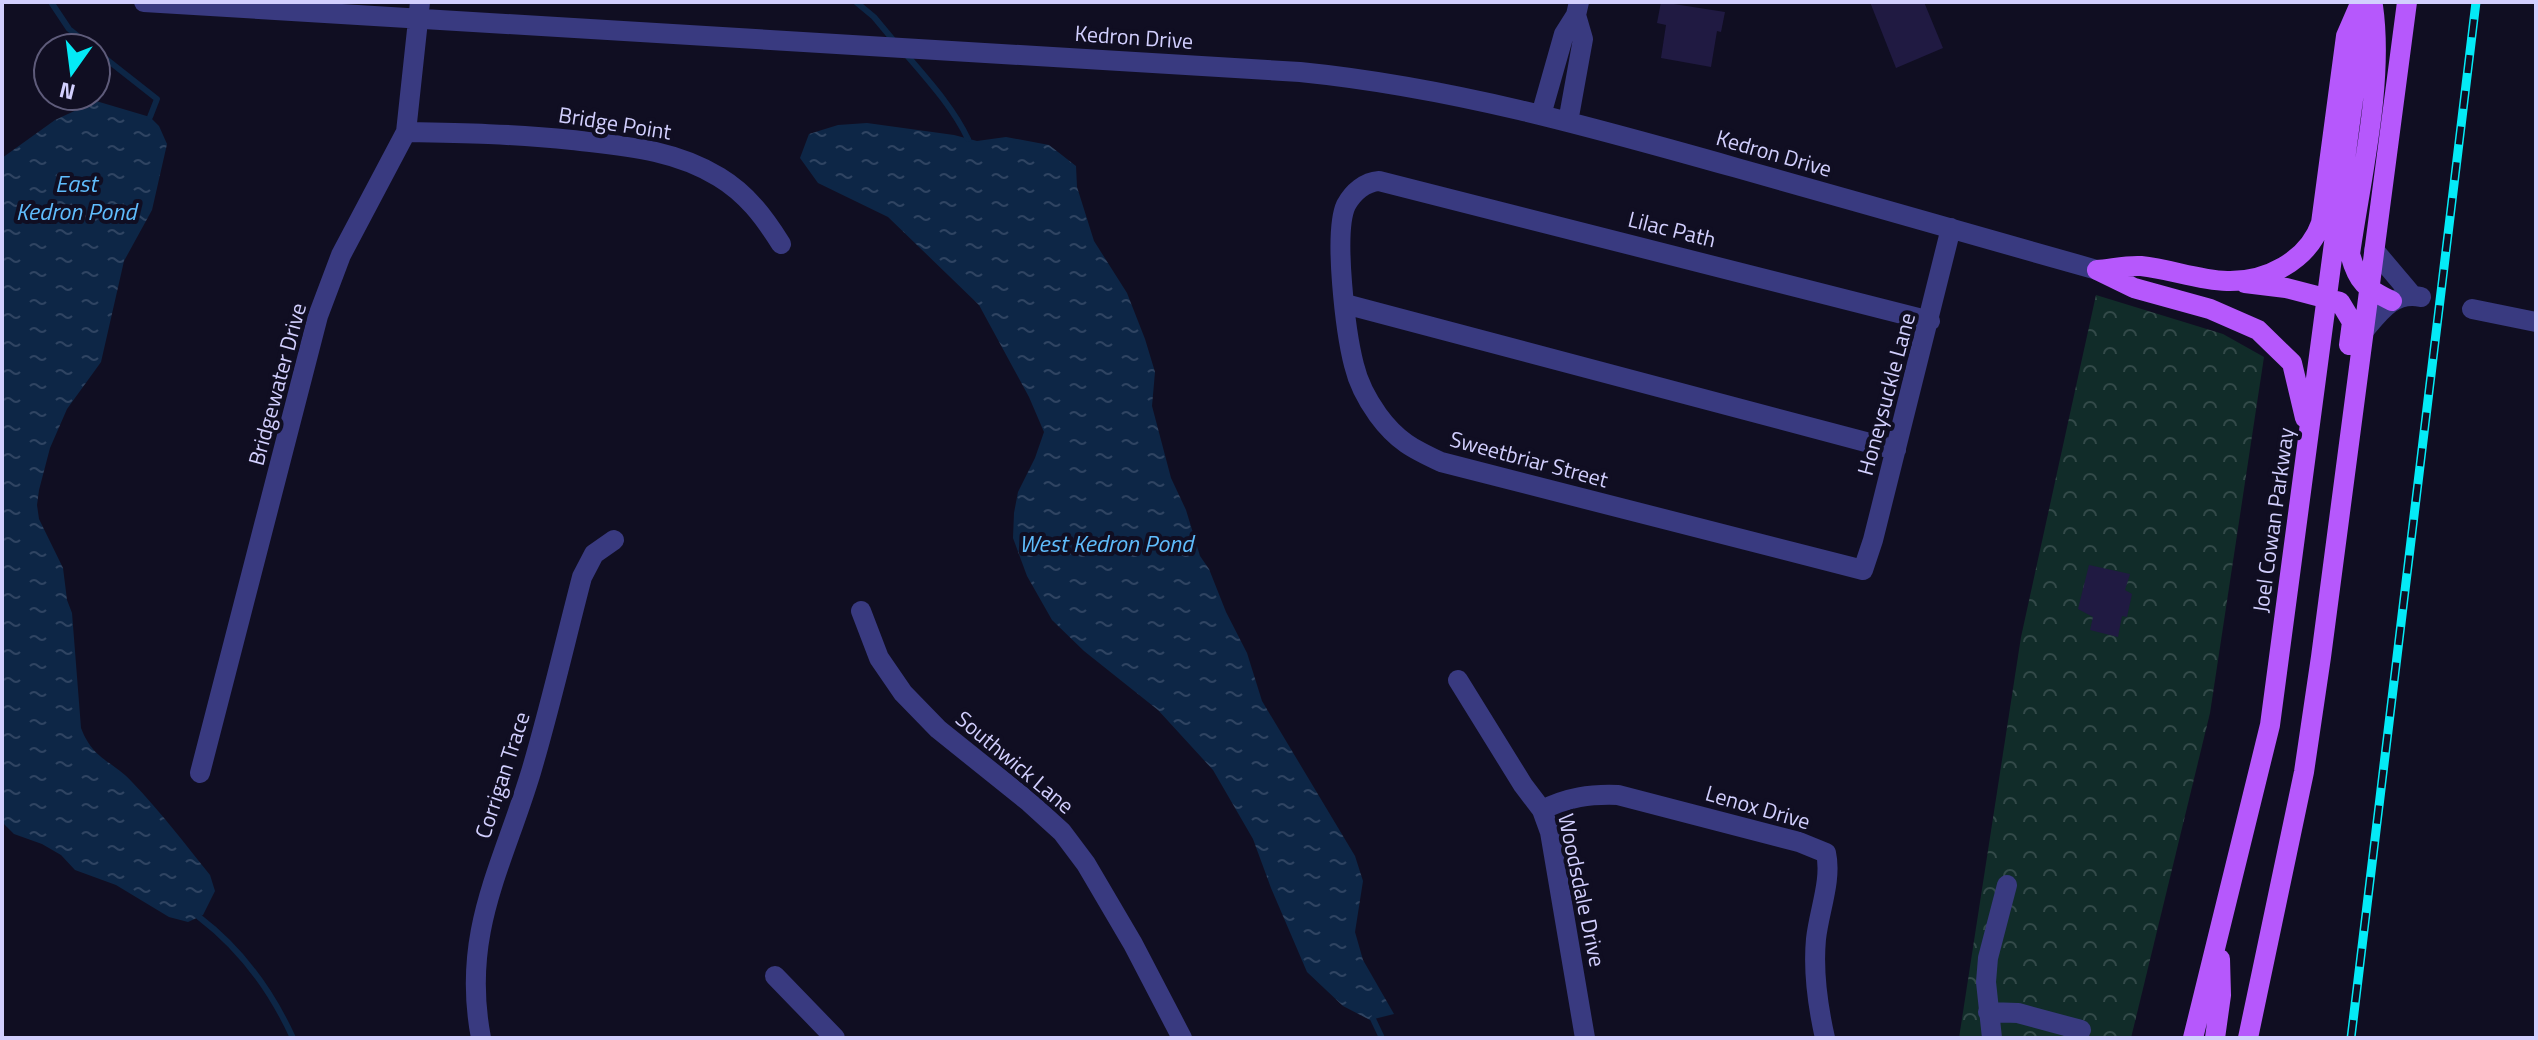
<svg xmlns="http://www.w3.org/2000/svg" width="2538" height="1040" font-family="'Titillium Web',sans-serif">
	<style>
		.forest { fill: url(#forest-crowns) }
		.water { fill: url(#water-ripples) }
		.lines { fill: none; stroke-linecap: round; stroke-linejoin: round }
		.stream { stroke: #0d2646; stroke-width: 6 }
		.building { fill: #201a42 }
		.minor { stroke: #393a80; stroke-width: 20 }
		.major { stroke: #b658fc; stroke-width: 20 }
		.rail-casing { stroke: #04eaf6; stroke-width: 9 }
		.rail { stroke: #100e22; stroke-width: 6; stroke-dasharray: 18; stroke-linecap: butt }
		.labels { text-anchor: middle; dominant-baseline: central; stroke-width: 8; stroke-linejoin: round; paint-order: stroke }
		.street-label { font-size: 22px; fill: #d2cffe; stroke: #100e22 }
		.water-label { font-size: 24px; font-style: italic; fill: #5fbcfc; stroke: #100e22 }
	</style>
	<defs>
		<pattern id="forest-crowns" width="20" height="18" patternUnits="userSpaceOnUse" patternTransform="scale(2)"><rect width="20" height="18" fill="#112c29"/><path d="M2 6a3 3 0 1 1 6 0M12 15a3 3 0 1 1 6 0" fill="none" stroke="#334a49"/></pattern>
		<pattern id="water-ripples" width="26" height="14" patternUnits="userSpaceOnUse" patternTransform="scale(2)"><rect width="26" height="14" fill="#0d2646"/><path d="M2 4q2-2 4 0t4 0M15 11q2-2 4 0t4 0" fill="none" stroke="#2f4462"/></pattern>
	</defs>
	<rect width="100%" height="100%" fill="#100e22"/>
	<path class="forest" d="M 2096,295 L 2223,334 L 2264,357 L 2210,713 L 2131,1038 L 1959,1038 L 2021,637 Z"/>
	<path class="water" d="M 96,101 L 150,117 L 159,126 L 167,144 L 152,210 L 124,261 L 101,362 L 67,409 L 50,448 L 39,490 L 37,505 L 39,519 L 63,568 L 67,600 L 72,613 L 81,728 C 93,760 113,761 132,782 C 160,811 185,844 210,875 L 215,891 L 203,915 L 188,922 L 169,917 L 116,885 L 75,870 L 61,855 L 42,844 L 14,834 L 2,822 L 2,158 L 55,120 Z
		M 867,123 L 954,135 L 977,141 L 1006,137 L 1049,145 L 1076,166 L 1077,187 L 1094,241 L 1127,293 L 1145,339 L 1155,372 L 1152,406 L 1171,478 L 1186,510 L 1200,556 L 1209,569 L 1226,612 L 1247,653 L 1262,701 L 1355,856 L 1363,881 L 1355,932 L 1363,960 L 1394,1014 L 1370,1020 L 1343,1006 L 1307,972 L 1271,888 L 1253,839 L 1213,770 L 1158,710 L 1084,651 L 1052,620 L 1027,576 L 1013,538 L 1014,513 L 1018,492 L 1035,458 L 1044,432 L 1029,397 L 979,305 L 888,217 L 818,183 L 800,158 L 809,134 L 838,125 Z"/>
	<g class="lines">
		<path class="stream" d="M 51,2 L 69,29 L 93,48
			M 856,2 L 874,17 L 894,41
			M 96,51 L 157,99 L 150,117
			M 904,52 C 927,79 953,107 968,139
			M 199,917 C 241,949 271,990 293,1038
			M 1373,1019 L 1382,1038"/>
	</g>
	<path class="building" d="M 1661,2 L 1725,12 L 1721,32 L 1717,31 L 1711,67 L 1661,58 L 1666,25 L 1657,23 Z
		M 1870,2 L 1924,2 L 1943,48 L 1896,68 Z
		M 2089,565 L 2130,574 L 2125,590 L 2132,594 L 2127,617 L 2122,616 L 2118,637 L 2090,630 L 2093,617 L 2078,609 Z"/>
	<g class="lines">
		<path class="minor" d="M 144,2 L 1300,72 C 1450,87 1592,127 1737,168 C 1857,202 1977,235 2097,270
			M 1541,115 L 1564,34 L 1576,15 L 1579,2
			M 1568,122 L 1583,39 L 1576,15
			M 406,132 C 461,133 516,134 572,140 C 623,146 674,149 719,177 C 747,194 764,217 781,244
			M 2374,250 L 2412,295
			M 1345,304 L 1896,450
			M 2472,309 L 2536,322
			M 1930,321 L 1379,181 C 1365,182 1353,192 1346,205 C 1333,233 1346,334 1354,365 C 1358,382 1368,401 1378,415 C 1397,441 1413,449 1441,462 L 1863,570 L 1873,540 L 1951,228
			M 2363,332 C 2379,313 2393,291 2421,297
			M 861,611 L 879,658 L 903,693 L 938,729 L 1029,802 L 1062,832 L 1086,864 L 1133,944 L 1182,1038
			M 1458,680 L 1523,785 L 1542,810 L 1550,832 L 1585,1038
			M 200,773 L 318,316 L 341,255 L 406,132 L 420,2
			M 1542,810 C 1568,797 1590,794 1618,795 L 1799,842 L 1826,853 C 1832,880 1819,911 1816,939 C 1813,971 1818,1007 1825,1038
			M 775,976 L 835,1038
			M 1988,1012 L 2018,1013 L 2081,1030
			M 481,1038 C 461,933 502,868 531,772 C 550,708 565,642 582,577 L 594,554 L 614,540
			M 1992,1038 L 1986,982 L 1988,958 L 2007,885"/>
		<path class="major" d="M 2373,6 C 2384,82 2361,177 2350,254 C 2358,283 2365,288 2392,301
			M 2097,270 C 2111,269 2127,265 2141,266 C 2170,269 2198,280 2227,281 C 2266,282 2308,261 2321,223 L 2346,36 L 2359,6
			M 2097,270 L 2134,288 L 2210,309 L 2258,330 L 2292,363 L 2305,418
			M 2245,283 L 2286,288 L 2340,302 L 2352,322 L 2349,345
			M 2193,1038 L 2270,725 L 2366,2
			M 2215,1038 L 2221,995 L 2220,959
			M 2248,1038 L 2304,772 L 2321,657 L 2407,2"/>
		<defs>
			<path id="rail" d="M 2351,1038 L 2476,2"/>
		</defs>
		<use href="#rail" class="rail-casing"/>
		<use href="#rail" class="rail"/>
	</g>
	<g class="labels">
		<g class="street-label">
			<text transform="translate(1134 37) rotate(4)">Kedron Drive</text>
			<text transform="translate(615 123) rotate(9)">Bridge Point</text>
			<text transform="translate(1774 153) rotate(16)">Kedron Drive</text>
			<text transform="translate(1672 229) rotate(14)">Lilac Path</text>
			<text transform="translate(277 384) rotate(-75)">Bridgewater Drive</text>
			<text transform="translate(1886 394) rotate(-75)">Honeysuckle Lane</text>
			<text transform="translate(1529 459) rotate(15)">Sweetbriar Street</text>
			<text transform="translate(2273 520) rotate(-82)">Joel Cowan Parkway</text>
			<text transform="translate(1015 762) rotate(40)">Southwick Lane</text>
			<text transform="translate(502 775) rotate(-72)">Corrigan Trace</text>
			<text transform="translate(1758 807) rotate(16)">Lenox Drive</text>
			<text transform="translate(1582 890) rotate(78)">Woodsdale Drive</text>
		</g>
		<g class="water-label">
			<text x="76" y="183">East<tspan x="76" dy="28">Kedron Pond</tspan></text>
			<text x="1106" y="543">West Kedron Pond</text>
		</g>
	</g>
	<rect width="2538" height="1040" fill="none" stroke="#d2cffe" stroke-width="8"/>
	<g transform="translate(72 72) rotate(194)"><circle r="38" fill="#100e22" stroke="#5e5b7a" stroke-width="2"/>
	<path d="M0-6L14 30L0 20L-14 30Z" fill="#04eaf6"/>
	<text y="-12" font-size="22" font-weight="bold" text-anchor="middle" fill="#d2cffe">N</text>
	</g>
</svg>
